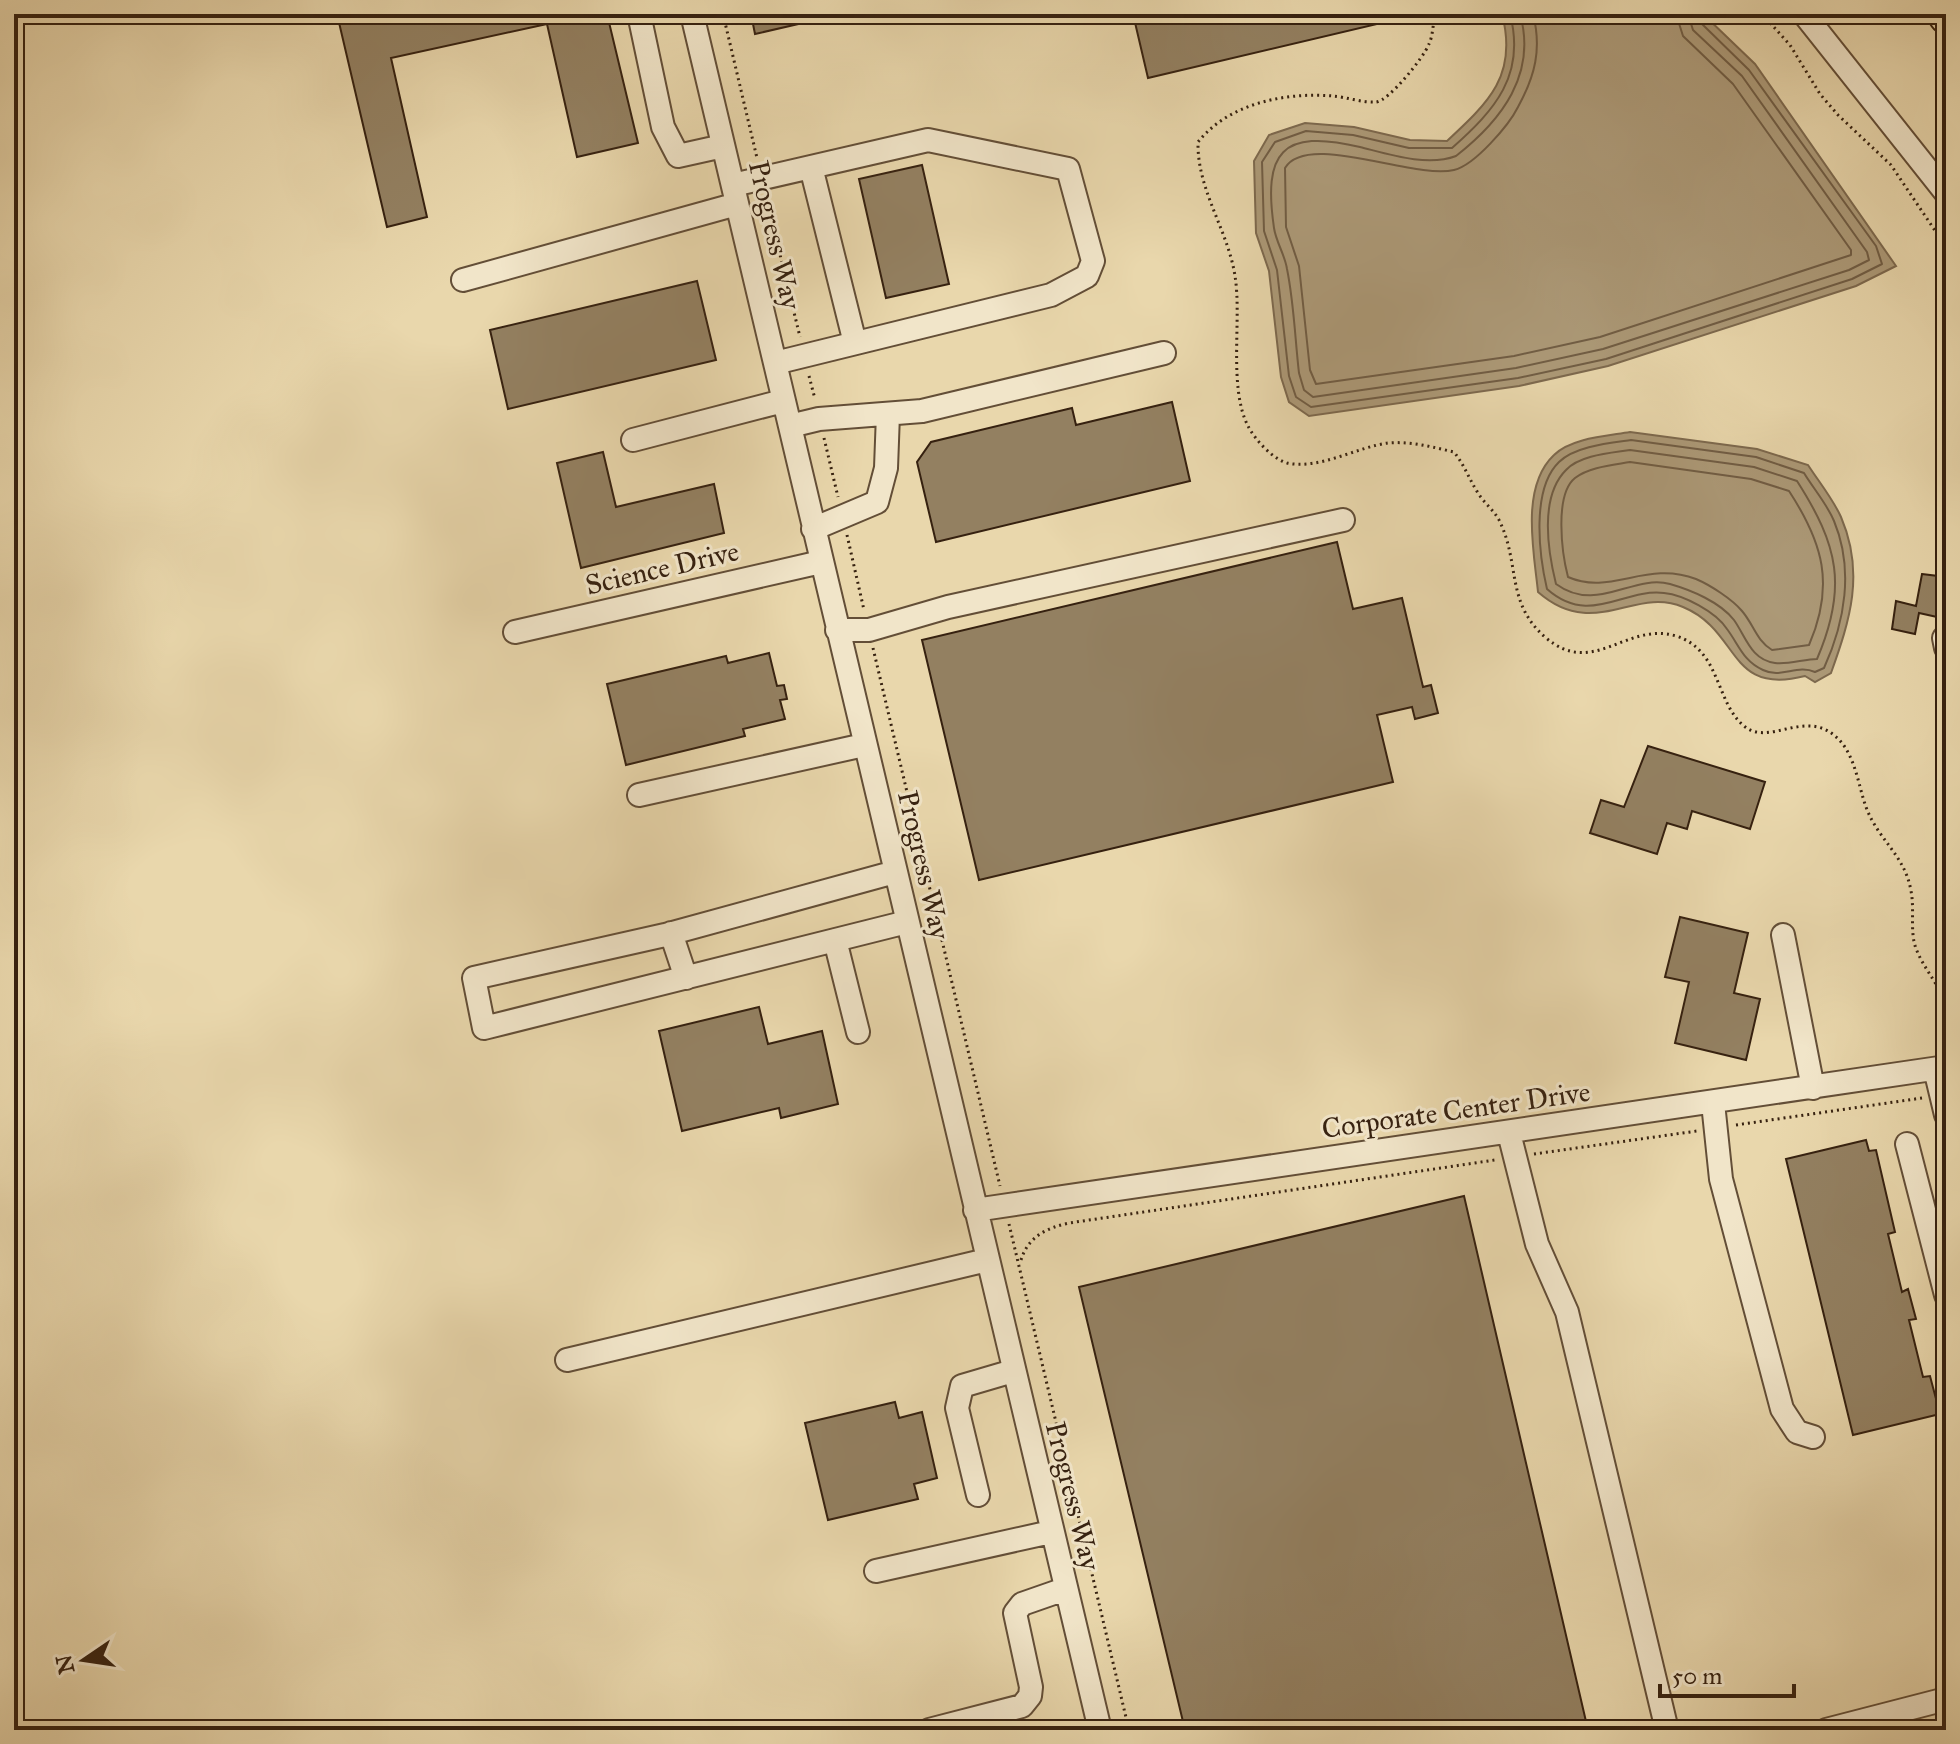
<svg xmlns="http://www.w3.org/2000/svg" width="1960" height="1744" font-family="'IM FELL Great Primer',serif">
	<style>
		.water { fill: #ac9977; stroke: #7d694e; stroke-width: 2 }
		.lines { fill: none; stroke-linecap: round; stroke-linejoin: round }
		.shore { stroke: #715d44; stroke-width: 2 }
		.building { fill: #938061; stroke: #362110; stroke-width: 2 }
		.minor-casing { stroke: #634e37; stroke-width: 26 }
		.highway-casing { stroke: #362110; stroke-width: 36 }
		.path { stroke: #362110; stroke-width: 3; stroke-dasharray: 2 4; stroke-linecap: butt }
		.minor { stroke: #f1e5c9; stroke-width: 22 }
		.highway { stroke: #e9d7ac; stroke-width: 32 }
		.labels { text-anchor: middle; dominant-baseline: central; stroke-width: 6; stroke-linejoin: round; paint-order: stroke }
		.street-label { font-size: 28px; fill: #362110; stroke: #f1e5c9 }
	</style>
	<rect width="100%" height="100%" fill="#e9d7ac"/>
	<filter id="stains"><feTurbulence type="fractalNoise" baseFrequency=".0025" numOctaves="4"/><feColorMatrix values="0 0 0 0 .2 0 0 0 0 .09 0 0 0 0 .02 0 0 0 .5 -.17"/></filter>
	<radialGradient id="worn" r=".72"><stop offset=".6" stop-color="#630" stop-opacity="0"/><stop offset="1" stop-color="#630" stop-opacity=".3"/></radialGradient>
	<path class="water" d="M 1502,14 L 1703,14 L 1755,64 L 1896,266 L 1856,286 L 1608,366 L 1519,386 L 1309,416 L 1289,402 L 1281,377 L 1269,271 L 1256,233 L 1254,161 L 1269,135 L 1305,123 L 1354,127 L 1410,140 L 1447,141 C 1489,102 1518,75 1502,14 Z
		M 1630,432 L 1757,449 L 1808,465 C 1819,482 1833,499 1841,517 C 1865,573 1850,620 1831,673 L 1815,682 L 1805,676 C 1727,696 1741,631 1683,607 C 1634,586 1594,641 1538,592 C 1534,552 1520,487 1554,455 C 1571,438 1607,436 1630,432 Z"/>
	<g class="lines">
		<path class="shore" d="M 1510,14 C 1526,75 1495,110 1452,148 L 1409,148 L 1353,135 L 1306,131 L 1275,142 L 1262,162 L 1264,231 L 1277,270 L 1289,376 L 1296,397 L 1311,407 L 1518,378 L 1606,359 L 1852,279 L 1882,264 L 1876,246 L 1749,70 L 1701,23 L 1698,14
			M 1520,14 C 1537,74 1502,120 1456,156 C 1427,167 1388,154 1360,147 C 1281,128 1263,153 1274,228 C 1276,242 1285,255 1287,269 C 1294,303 1295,339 1299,373 L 1304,390 L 1313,397 L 1516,368 L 1603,349 L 1849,270 L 1869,260 L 1867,252 L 1742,76 L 1693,30 L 1688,14
			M 1533,14 C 1542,49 1535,76 1518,107 C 1509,125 1475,165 1454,170 C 1414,180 1307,131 1285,168 L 1286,227 L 1299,266 L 1310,370 L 1316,384 L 1514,356 L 1600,337 L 1851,255 L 1851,250 L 1733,84 L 1683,36 L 1676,14
			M 1631,440 L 1756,457 L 1804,473 C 1813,488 1827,504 1834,521 C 1854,569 1845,622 1824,668 L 1815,672 C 1797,664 1781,679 1763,670 C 1743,661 1739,645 1727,629 C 1716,612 1684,595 1664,593 C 1623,588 1590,627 1547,589 C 1539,555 1531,489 1559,462 C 1575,446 1610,443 1631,440 Z
			M 1630,450 L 1754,467 L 1797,481 C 1838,545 1848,587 1817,659 C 1805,659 1787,665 1775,663 C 1751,660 1746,637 1734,620 C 1720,602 1691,590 1670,584 C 1632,574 1597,614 1556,584 C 1548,552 1539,497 1566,470 C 1580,455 1611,453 1630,450 Z
			M 1630,462 L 1751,479 L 1789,491 C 1823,543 1835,585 1809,645 L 1772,650 C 1756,640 1754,625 1742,611 C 1732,599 1710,585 1696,579 C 1646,560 1611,596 1568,577 C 1562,554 1554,495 1575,478 C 1589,467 1613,465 1630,462 Z"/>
	</g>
	<path class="building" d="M 337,14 L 607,14 L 638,143 L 577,157 L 547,24 L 391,58 L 427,217 L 387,227 Z
		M 751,14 L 816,14 L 816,20 L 755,34 Z
		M 1133,14 L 1394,14 L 1394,20 L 1148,78 Z
		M 922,165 L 949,284 L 886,298 L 859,179 Z
		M 697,281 L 716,360 L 508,409 L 490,330 Z
		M 1172,402 L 1190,481 L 936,542 L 917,462 L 931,442 L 1072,408 L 1076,425 Z
		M 603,452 L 616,507 L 714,484 L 724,533 L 581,568 L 557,463 Z
		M 1337,542 L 1353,609 L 1402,598 L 1423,687 L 1431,685 L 1438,713 L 1415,719 L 1412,707 L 1377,715 L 1393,782 L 979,880 L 922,640 Z
		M 1922,574 L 1946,577 L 1946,619 L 1919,613 L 1915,634 L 1892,629 L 1896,601 L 1916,606 Z
		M 769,653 L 777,686 L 784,685 L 787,699 L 780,700 L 785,719 L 743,729 L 745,736 L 626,765 L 607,684 L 726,656 L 728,663 Z
		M 1648,746 L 1765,782 L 1750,829 L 1692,811 L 1687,829 L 1667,823 L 1657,854 L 1590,833 L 1601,800 L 1624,807 Z
		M 1680,917 L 1748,933 L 1734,993 L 1760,999 L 1746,1060 L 1675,1043 L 1689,982 L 1665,977 Z
		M 759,1007 L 768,1044 L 822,1031 L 838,1104 L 781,1118 L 779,1108 L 682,1131 L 659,1031 Z
		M 1866,1140 L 1869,1151 L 1876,1150 L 1895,1232 L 1888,1234 L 1902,1292 L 1908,1289 L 1916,1319 L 1909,1320 L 1923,1377 L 1930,1376 L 1940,1414 L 1853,1435 L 1786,1159 Z
		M 1464,1196 L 1588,1730 L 1185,1730 L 1079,1287 Z
		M 895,1402 L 899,1418 L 922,1412 L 937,1478 L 914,1484 L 918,1499 L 828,1520 L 805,1423 Z"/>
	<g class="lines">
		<defs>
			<path id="minor" d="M 639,14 L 663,127 L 678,156 L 723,146
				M 692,14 L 1100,1730
				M 1804,14 L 1946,193
				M 811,167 L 855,343
				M 733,185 L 928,140 L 1068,169 L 1093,261 L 1087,276 L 1051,295 L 775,363
				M 463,280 L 737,204
				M 790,426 L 819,419 L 922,411 L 1164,353
				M 633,440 L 783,401
				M 813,529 L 877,502 L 886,468 L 888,414
				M 837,630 L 869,630 L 948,607 L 1343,520
				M 515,632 L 821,562
				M 1944,638 L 1946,648
				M 639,795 L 864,745
				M 895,872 L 665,935 L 474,978 L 484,1028 L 907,922
				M 671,933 L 686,978
				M 1783,935 L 1813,1088
				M 835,940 L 858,1032
				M 1935,1069 L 1946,1115
				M 1713,1103 L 1721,1179 L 1782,1409 L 1797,1432 L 1813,1437
				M 1509,1133 L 1537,1244 L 1567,1312 L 1667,1730
				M 1907,1144 L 1946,1295
				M 975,1210 L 1946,1067
				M 567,1360 L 987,1260
				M 978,1495 L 957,1408 L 962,1386 L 1013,1371
				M 876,1571 L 1051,1532
				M 929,1730 L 1022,1706 L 1030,1696 L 1031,1687 L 1015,1613 L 1022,1604 L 1065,1589
				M 1826,1730 L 1946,1699"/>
			<path id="highway" d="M 1944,14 L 1946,17"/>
		</defs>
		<use href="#minor" class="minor-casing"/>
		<use href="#highway" class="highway-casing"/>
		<path class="path" d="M 723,14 L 757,158
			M 1435,14 C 1433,23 1433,36 1429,44 C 1424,57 1389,101 1376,102 C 1363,103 1346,97 1333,96 C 1286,92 1229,103 1198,142 C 1197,190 1228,230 1235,276 C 1242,319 1228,387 1248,426 C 1255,440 1273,459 1287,463 C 1319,470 1357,447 1388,443 C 1411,441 1432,447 1454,452 C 1465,466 1469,479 1478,493 C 1484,503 1495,511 1500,522 C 1520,564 1506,603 1545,637 C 1593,679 1626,621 1676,636 C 1721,650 1715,702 1744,726 C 1769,747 1804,709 1835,736 C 1855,752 1858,785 1866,807 C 1878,840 1905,855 1911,891 C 1915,911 1909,933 1917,951 C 1925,970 1939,985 1946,1004
			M 1762,14 L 1790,45 L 1820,94 L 1838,115 L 1891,165 L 1946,247
			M 766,197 L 800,337
			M 809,376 L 815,399
			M 824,438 L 838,497
			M 847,535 L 864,610
			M 873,648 L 1000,1186
			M 1736,1125 L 1922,1098
			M 1534,1154 L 1697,1131
			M 1009,1224 L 1129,1730
			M 1021,1260 C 1028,1237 1046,1228 1069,1223 L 1495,1160"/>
		<use href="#minor" class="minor"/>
		<use href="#highway" class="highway"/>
	</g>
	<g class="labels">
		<g class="street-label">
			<text transform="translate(775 235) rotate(77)">Progress Way</text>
			<text transform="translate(662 568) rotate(-13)">Science Drive</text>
			<text transform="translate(924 865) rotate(77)">Progress Way</text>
			<text transform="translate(1456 1110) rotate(-8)">Corporate Center Drive</text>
			<text transform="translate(1073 1496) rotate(76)">Progress Way</text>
		</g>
	</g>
	<rect width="1960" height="1744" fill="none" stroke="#e9d7ac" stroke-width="48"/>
	<rect x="16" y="16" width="1928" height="1712" fill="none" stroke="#362110" stroke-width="4"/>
	<rect x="24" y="24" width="1912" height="1696" fill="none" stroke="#362110" stroke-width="2"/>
	<g transform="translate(84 1660) rotate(257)" stroke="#f1e5c9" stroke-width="6" paint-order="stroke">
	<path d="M0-6L14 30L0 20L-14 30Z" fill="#362110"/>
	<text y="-12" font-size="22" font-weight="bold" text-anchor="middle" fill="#362110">N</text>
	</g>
	<path d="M1660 1684v12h134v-12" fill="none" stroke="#362110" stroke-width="4"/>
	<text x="1672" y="1684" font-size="24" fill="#362110" stroke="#f1e5c9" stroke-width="6" paint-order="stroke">50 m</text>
	<rect width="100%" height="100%" filter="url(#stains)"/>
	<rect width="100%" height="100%" fill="url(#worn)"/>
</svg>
